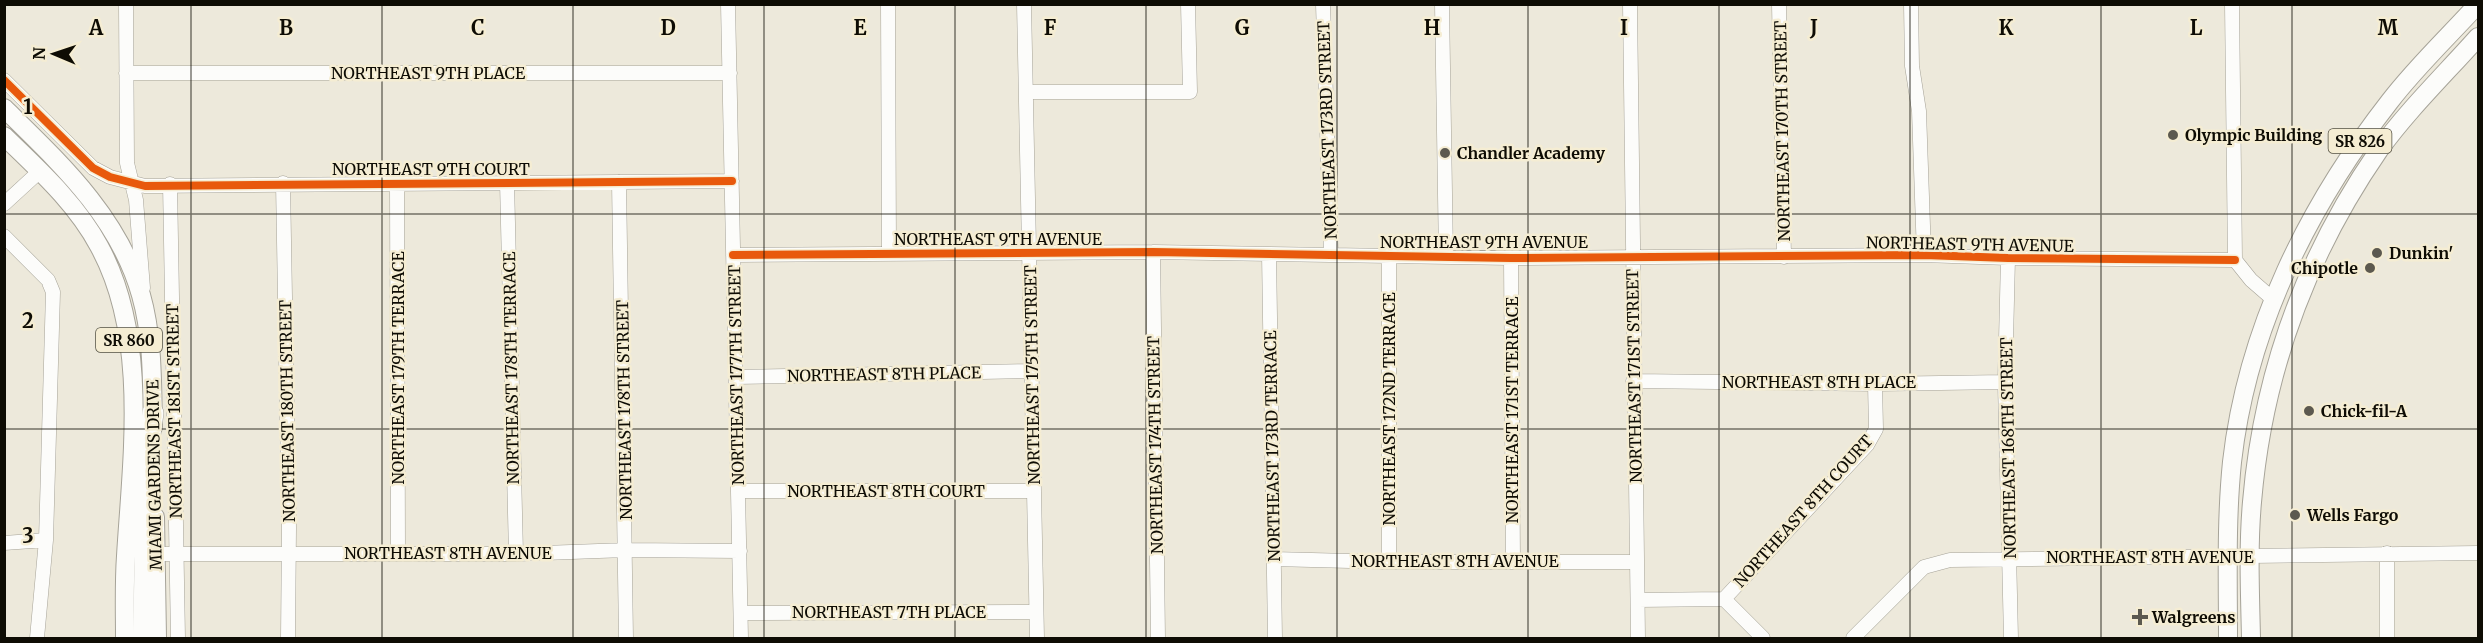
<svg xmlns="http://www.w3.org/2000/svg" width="2483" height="643" font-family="Merriweather,serif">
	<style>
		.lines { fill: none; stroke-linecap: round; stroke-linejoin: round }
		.minor-casing { stroke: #a6a398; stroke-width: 15 }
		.major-casing { stroke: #a6a398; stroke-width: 20 }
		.highway-casing { stroke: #a6a398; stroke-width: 22 }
		.minor { stroke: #fcfcfa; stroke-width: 14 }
		.major { stroke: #fcfcfa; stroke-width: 18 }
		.highway { stroke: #fcfcfa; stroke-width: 21 }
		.cycleway-casing { stroke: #f5edd3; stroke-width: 11 }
		.cycleway { stroke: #e8590c; stroke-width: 8 }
		.grid { fill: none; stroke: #0e0c04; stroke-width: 1.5; stroke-opacity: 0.55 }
		.poi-dot { fill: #5c594f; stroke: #f5edd3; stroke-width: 2 }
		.labels { text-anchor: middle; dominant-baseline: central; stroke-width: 5; stroke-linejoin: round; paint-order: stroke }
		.shield { fill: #f5edd3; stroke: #535042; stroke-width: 1.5 }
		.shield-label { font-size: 15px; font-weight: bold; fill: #0e0c04 }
		.street-label { font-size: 16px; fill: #0e0c04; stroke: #f5edd3 }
		.poi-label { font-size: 16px; font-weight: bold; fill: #0e0c04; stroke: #f5edd3; text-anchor: start }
		.grid-label { font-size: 20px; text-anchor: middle; font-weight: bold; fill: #0e0c04; stroke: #f5edd3; stroke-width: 5; stroke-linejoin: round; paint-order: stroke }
	</style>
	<rect width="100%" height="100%" fill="#ede9db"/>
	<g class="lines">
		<defs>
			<path id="minor" d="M 126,4 L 127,163 L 136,200 L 143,288
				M 728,4 L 741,638
				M 888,4 L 889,252
				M 1024,4 L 1037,638
				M 1323,4 L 1331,255
				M 1442,4 L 1446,257
				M 1630,4 L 1638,638
				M 1779,4 L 1784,257
				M 1911,4 L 1912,66 L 1919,111 L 1924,255
				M 2232,4 L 2235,260 L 2251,280 L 2274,300
				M 126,73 L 730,73
				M 4,80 L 93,168 L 110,177 L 145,186 L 732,181
				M 1027,92 L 1190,92 L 1188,4
				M 507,182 L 516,554
				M 619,182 L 626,638
				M 283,183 L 289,528 L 288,638
				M 397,183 L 398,553
				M 170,184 L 178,638
				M 4,204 L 40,171
				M 4,236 L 48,280 L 53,292 L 46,540 L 37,638
				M 1153,252 L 1158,638
				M 1269,254 L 1275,638
				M 733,255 L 1153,252 L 1511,258 L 1924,255 L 2008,258 L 2235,260
				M 1389,256 L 1389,562
				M 1511,258 L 1513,562
				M 2008,258 L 2005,382 L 2011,638
				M 736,377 L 1031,371
				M 1633,381 L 1875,384 L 2005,382
				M 738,491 L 1034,491
				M 4,543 L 46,540
				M 2387,553 L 2387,638
				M 156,554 L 516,554 L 626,550 L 740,551
				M 1273,559 L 1389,562 L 1637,562
				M 1724,599 L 1867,445 L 1876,429 L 1875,384
				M 1638,600 L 1724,599 L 1763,638
				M 741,613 L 1036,612
				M 1853,638 L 1924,567 L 1950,560 L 2478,553"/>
			<path id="major" d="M 4,108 C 60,163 119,217 141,295 C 153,337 152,383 153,427
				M 4,136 C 39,170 76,203 99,246 C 149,337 132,457 126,556 C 124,584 125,611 125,638
				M 155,517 L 157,638
				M 2228,638 C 2228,580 2226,521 2232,462 C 2247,329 2308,206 2390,101 C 2416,67 2449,36 2478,4
				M 2251,638 C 2250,593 2248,547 2252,502 C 2263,372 2305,257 2379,150 C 2408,110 2445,74 2478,37"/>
			<path id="highway" d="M 144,638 L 146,463 L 153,413"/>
		</defs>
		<use href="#minor" class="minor-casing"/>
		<use href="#major" class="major-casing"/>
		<use href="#highway" class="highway-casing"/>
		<use href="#minor" class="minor"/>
		<use href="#major" class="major"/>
		<use href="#highway" class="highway"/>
		<defs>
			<path id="cycleway" d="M 4,80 L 93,168 L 110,177 L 145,186 L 732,181
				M 733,255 L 1153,252 L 1511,258 L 1924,255 L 2008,258 L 2235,260"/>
		</defs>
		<use href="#cycleway" class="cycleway-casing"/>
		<use href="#cycleway" class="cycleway"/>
	</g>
	<path class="grid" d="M 191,4 L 191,638M 382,4 L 382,638M 573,4 L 573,638M 764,4 L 764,638M 955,4 L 955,638M 1146,4 L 1146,638M 1337,4 L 1337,638M 1528,4 L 1528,638M 1719,4 L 1719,638M 1910,4 L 1910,638M 2101,4 L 2101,638M 2292,4 L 2292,638M 4,214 L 2478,214M 4,429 L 2478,429"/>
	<g class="poi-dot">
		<circle cx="2173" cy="135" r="6"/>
		<circle cx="1445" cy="153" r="6"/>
		<circle cx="2377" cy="253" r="6"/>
		<circle cx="2370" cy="268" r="6"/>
		<circle cx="2309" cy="411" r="6"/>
		<circle cx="2295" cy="515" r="6"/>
		<path d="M2137 608h6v6h6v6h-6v6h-6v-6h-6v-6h6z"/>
	</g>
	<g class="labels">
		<g class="shield">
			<rect x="2328.5" y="129" width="63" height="24" rx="4.5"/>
			<rect x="96" y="328" width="66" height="24" rx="4.5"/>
		</g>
		<g class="shield-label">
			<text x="2360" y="141">SR 826</text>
			<text x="129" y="340">SR 860</text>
		</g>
		<g class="street-label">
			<text x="428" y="73">NORTHEAST 9TH PLACE</text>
			<text transform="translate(1327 130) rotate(-92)">NORTHEAST 173RD STREET</text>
			<text transform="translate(1782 131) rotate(-91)">NORTHEAST 170TH STREET</text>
			<text x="431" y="169">NORTHEAST 9TH COURT</text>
			<text x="998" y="239">NORTHEAST 9TH AVENUE</text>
			<text x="1484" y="242">NORTHEAST 9TH AVENUE</text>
			<text transform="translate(1970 244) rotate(1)">NORTHEAST 9TH AVENUE</text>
			<text transform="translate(398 368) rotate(-90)">NORTHEAST 179TH TERRACE</text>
			<text transform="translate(511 368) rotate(-91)">NORTHEAST 178TH TERRACE</text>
			<text transform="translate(884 374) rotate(-1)">NORTHEAST 8TH PLACE</text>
			<text transform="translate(736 375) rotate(-91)">NORTHEAST 177TH STREET</text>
			<text transform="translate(1032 375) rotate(-91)">NORTHEAST 175TH STREET</text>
			<text transform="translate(1634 376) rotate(-91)">NORTHEAST 171ST STREET</text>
			<text x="1819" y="382">NORTHEAST 8TH PLACE</text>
			<text transform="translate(1389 409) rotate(-90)">NORTHEAST 172ND TERRACE</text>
			<text transform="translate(624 410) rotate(-91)">NORTHEAST 178TH STREET</text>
			<text transform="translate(1512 410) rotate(-90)">NORTHEAST 171ST TERRACE</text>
			<text transform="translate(174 411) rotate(-91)">NORTHEAST 181ST STREET</text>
			<text transform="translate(287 411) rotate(-91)">NORTHEAST 180TH STREET</text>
			<text transform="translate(1155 445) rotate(-91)">NORTHEAST 174TH STREET</text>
			<text transform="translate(1272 446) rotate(-91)">NORTHEAST 173RD TERRACE</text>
			<text transform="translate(2008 448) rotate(-91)">NORTHEAST 168TH STREET</text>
			<text transform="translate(154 475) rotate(-91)">MIAMI GARDENS DRIVE</text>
			<text x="886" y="491">NORTHEAST 8TH COURT</text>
			<text transform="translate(1803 511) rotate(-48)">NORTHEAST 8TH COURT</text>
			<text x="448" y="553">NORTHEAST 8TH AVENUE</text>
			<text x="2150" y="557">NORTHEAST 8TH AVENUE</text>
			<text x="1455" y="561">NORTHEAST 8TH AVENUE</text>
			<text x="889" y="612">NORTHEAST 7TH PLACE</text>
		</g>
		<g class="poi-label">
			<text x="2185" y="135">Olympic Building</text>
			<text x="1457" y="153">Chandler Academy</text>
			<text x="2389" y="253">Dunkin'</text>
			<text x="2358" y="268" text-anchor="end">Chipotle</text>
			<text x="2321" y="411">Chick-fil-A</text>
			<text x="2307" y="515">Wells Fargo</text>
			<text x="2152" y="617">Walgreens</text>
		</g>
	</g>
	<g class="grid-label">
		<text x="96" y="35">A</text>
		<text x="286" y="35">B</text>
		<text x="478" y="35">C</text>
		<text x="668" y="35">D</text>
		<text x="860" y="35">E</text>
		<text x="1050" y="35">F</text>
		<text x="1242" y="35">G</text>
		<text x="1432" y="35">H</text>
		<text x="1624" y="35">I</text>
		<text x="1814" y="35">J</text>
		<text x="2006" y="35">K</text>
		<text x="2196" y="35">L</text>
		<text x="2388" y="35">M</text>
		<text x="28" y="114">1</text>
		<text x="28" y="328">2</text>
		<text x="28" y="543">3</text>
	</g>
	<rect width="2483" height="643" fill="none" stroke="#0e0c04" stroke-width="12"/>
	<g transform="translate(54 54) rotate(272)" stroke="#f5edd3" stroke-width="4.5" paint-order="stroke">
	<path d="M0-4.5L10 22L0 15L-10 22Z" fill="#0e0c04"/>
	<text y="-9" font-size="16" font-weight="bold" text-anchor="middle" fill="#0e0c04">N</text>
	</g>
</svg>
